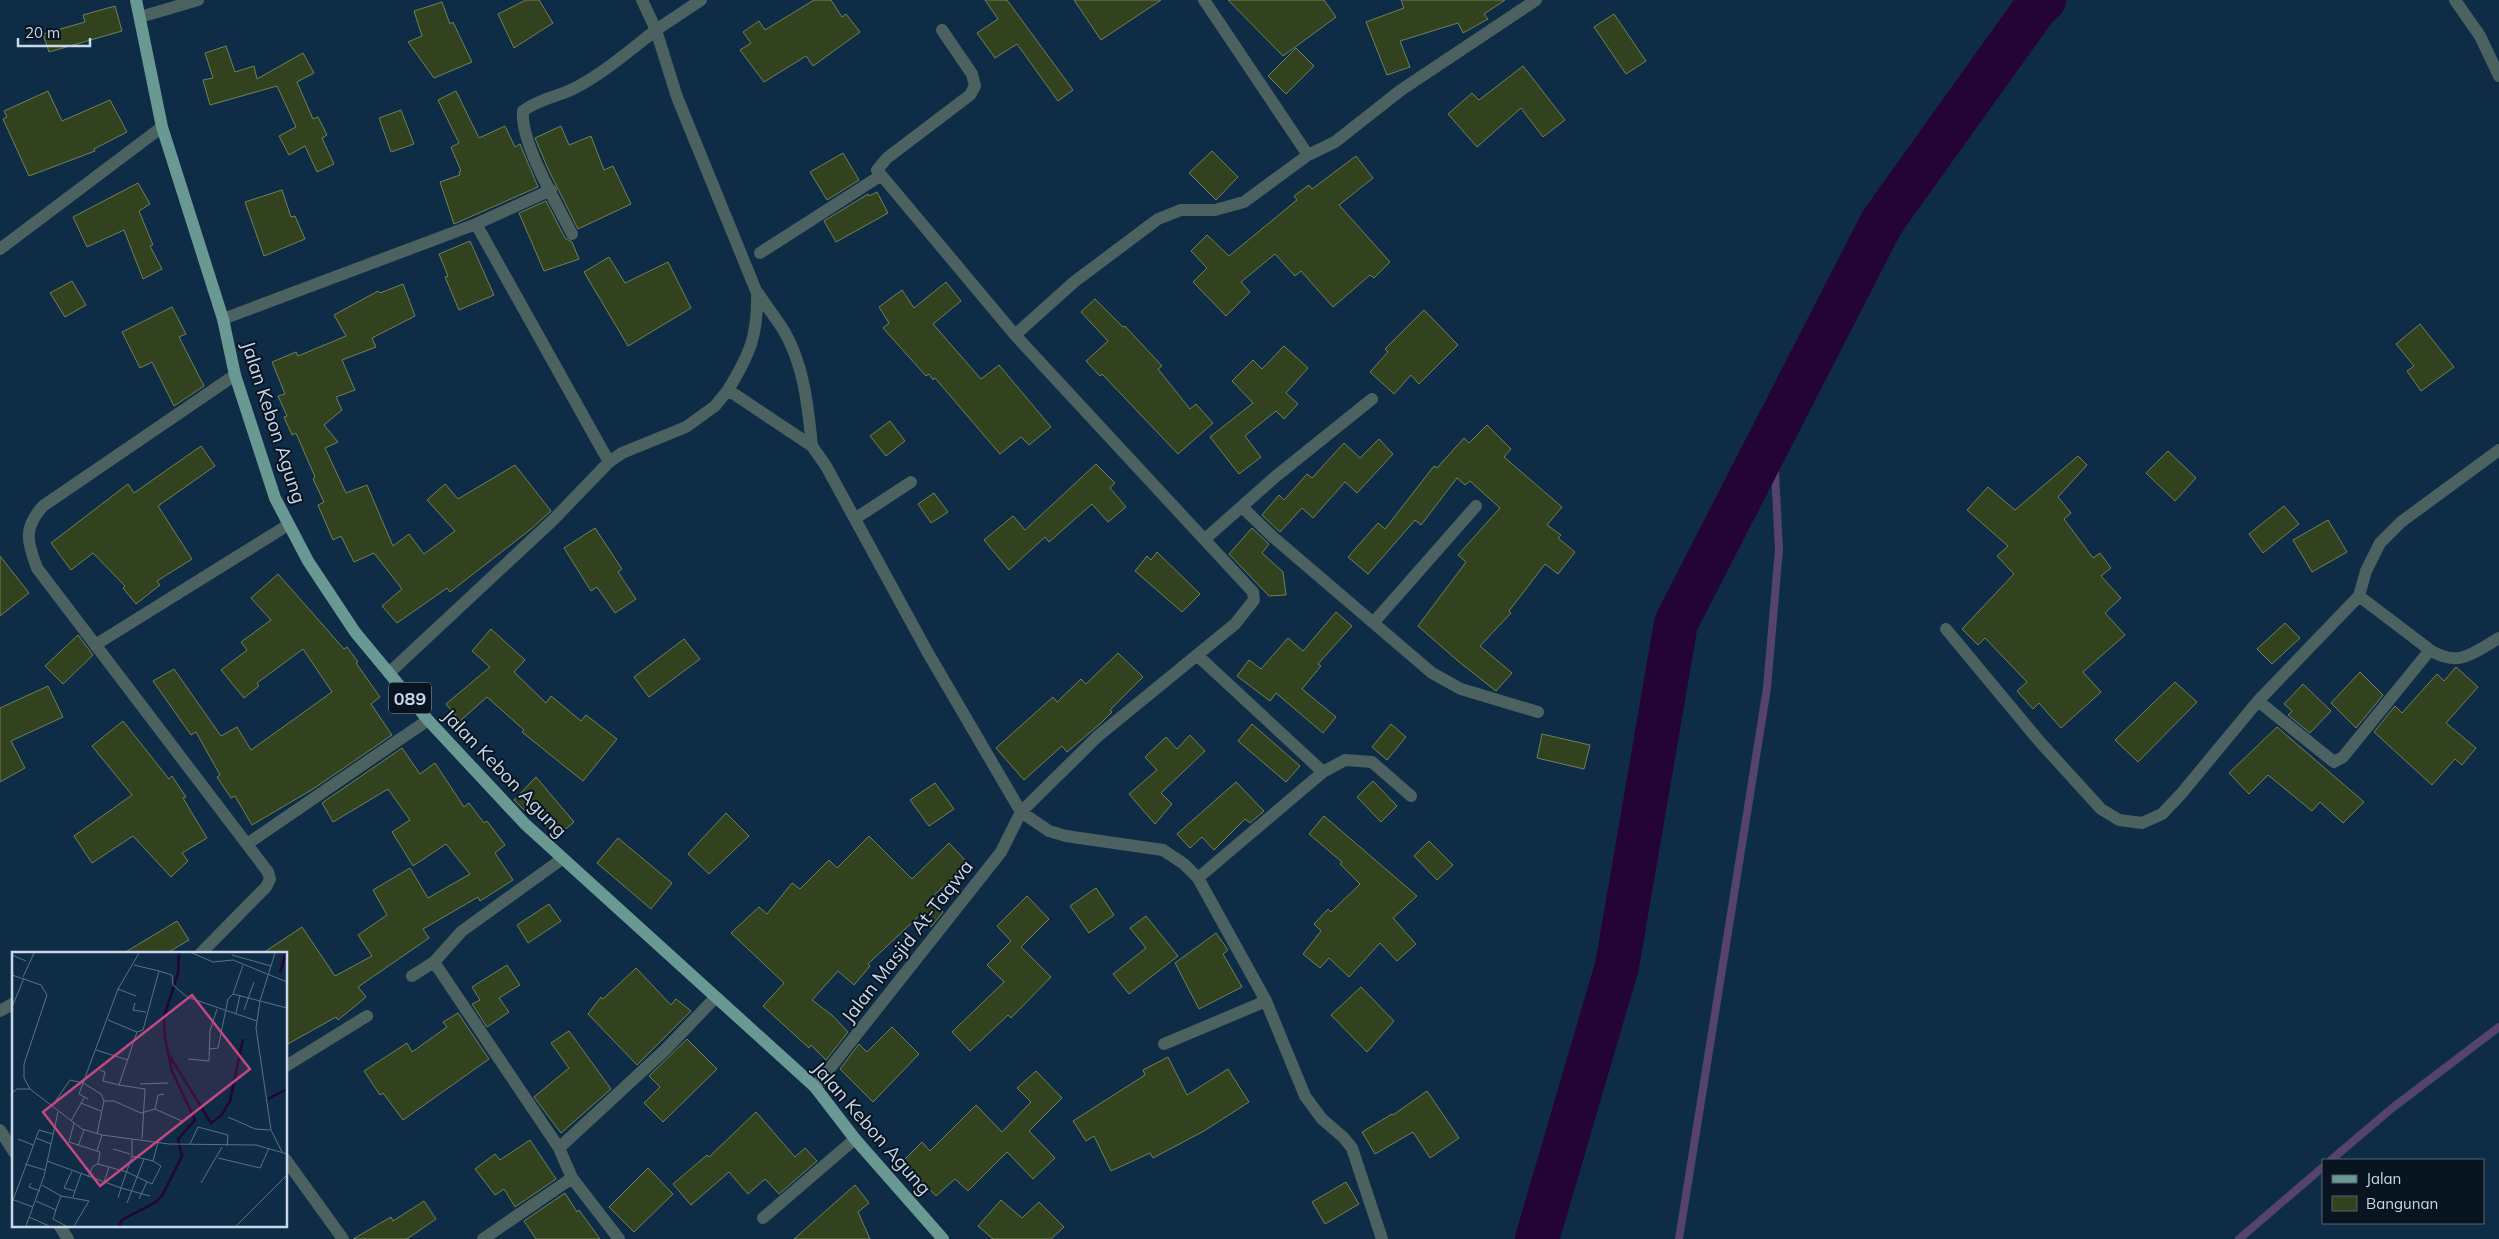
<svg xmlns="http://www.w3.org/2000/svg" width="2499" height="1239" font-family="Mulish,sans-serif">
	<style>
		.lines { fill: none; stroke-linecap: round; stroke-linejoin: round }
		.stream { stroke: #55436d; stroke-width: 8 }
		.river { stroke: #240337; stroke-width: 44 }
		.building { fill: #32421e; stroke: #6f815a }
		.minor { stroke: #4c6260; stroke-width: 12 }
		.primary { stroke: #6a9994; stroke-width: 12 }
		.labels { text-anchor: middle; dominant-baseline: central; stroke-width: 4; stroke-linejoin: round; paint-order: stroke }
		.shield { fill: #081420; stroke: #8e9dad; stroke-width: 1 }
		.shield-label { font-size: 18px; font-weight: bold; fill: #c8d8ea }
		.street-label { font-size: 19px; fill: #c8d8ea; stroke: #081420 }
		.inset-river { fill: none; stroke: #240337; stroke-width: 2.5 }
		.inset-road { fill: none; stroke: #597188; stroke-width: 1 }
		.view { fill: #c4487f; fill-opacity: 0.15; stroke: #c4487f; stroke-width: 2.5 }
		.inset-edge { fill: none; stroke: #c8d8ea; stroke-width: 2.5 }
	</style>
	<rect width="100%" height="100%" fill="#0f2c46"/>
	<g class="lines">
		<path class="stream" d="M 2331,1160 L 2391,1109 L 2499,1027
			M 1679,1239 L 1767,688 L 1779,549 L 1773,434
			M 2239,1239 L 2323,1167"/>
		<path class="river" d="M 1537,1239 L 1617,966 L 1676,623 L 1882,222 L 2036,7 L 2044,0"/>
	</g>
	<path class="building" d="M 526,0 L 539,0 L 553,23 L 514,48 L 498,14 Z
		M 814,0 L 831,0 L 842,17 L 846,14 L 860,32 L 813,66 L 806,56 L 764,82 L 740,50 L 751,43 L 743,32 L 759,21 L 765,30 Z
		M 985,0 L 1007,0 L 1073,90 L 1058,101 L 1017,44 L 995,58 L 977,33 L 998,19 Z
		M 1074,0 L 1161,0 L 1101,40 Z
		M 1228,0 L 1324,0 L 1336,17 L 1283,56 Z
		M 1401,0 L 1505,0 L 1484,14 L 1488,19 L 1463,33 L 1458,23 L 1400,41 L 1410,67 L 1387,75 L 1366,22 L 1404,8 Z
		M 442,2 L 450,24 L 453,22 L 472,62 L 434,78 L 408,42 L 422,36 L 414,11 Z
		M 115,6 L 122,31 L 49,52 L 43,34 L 85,22 L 83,15 Z
		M 1614,14 L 1646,61 L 1626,74 L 1594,27 Z
		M 226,46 L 235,72 L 254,66 L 257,79 L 303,53 L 314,73 L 297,82 L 313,119 L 318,117 L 327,135 L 322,138 L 334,164 L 317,172 L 305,146 L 289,155 L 279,136 L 296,127 L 277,86 L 210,105 L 203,80 L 213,78 L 205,53 Z
		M 1296,48 L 1314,66 L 1286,94 L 1268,76 Z
		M 1523,66 L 1565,120 L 1543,137 L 1521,108 L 1477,147 L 1448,114 L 1472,93 L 1479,100 Z
		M 48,91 L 62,121 L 110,100 L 127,132 L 94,149 L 95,151 L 29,176 L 3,119 L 7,117 L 4,111 Z
		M 456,91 L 479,138 L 505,126 L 515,147 L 520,144 L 538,187 L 454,224 L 440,182 L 460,175 L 459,172 L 461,171 L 451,147 L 459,143 L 438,100 Z
		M 401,110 L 414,144 L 391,152 L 379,118 Z
		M 561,126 L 569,145 L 591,136 L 604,170 L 613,166 L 631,204 L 578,229 L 548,169 L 535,138 Z
		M 1212,151 L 1238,177 L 1216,200 L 1189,173 Z
		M 843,153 L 859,180 L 827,200 L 810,172 Z
		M 1356,156 L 1373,178 L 1339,205 L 1390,262 L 1374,278 L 1370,275 L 1333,307 L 1301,271 L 1295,276 L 1275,254 L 1241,282 L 1250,292 L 1226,316 L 1193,282 L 1207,268 L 1191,251 L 1207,235 L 1229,256 L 1297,200 L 1294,196 L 1309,185 L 1312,189 Z
		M 138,183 L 150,204 L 139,211 L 153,245 L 150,246 L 162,269 L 143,279 L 124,230 L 87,247 L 73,217 Z
		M 282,190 L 291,217 L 295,216 L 305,239 L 264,256 L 245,202 Z
		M 877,192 L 888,213 L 836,242 L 824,221 L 868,194 L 869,196 Z
		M 546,201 L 565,238 L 572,242 L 579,259 L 544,271 L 519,213 Z
		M 470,241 L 494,295 L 459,310 L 445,277 L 448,276 L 439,254 Z
		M 609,257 L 625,283 L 668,262 L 691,308 L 628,346 L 584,272 Z
		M 72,281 L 86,305 L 65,317 L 50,293 Z
		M 946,282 L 961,301 L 933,324 L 981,379 L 999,365 L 1051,427 L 1029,445 L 1021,437 L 1000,454 L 935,378 L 933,380 L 929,374 L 926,376 L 883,328 L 889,323 L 879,307 L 902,290 L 914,308 Z
		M 403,284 L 415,316 L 372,338 L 376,347 L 342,360 L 355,390 L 336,397 L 342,410 L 324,425 L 338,442 L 325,448 L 346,493 L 367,485 L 393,546 L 409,534 L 424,554 L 455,531 L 427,500 L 445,484 L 458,499 L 515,465 L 551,511 L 531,529 L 450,592 L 447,588 L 397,623 L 382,606 L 402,589 L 374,553 L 354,562 L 341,536 L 333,540 L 318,505 L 324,502 L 313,479 L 315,477 L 296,433 L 292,435 L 284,417 L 287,416 L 278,396 L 285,394 L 272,362 L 296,352 L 298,356 L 346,336 L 334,315 L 378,291 L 380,293 Z
		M 1095,299 L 1123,327 L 1125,326 L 1162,366 L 1158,369 L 1190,409 L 1196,404 L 1213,423 L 1178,454 L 1102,374 L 1100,376 L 1086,361 L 1108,341 L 1081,312 Z
		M 172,307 L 186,334 L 179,337 L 204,386 L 174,406 L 152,362 L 140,368 L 122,332 Z
		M 1424,310 L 1458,345 L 1419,384 L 1411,375 L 1394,394 L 1370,372 L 1388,352 L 1385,349 Z
		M 2420,324 L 2454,367 L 2421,391 L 2407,371 L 2414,366 L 2396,344 Z
		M 1284,346 L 1308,368 L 1286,393 L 1298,404 L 1284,419 L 1276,411 L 1245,436 L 1261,457 L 1239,474 L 1210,437 L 1253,403 L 1232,381 L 1253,360 L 1262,369 Z
		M 890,421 L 905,441 L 886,456 L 870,436 Z
		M 1487,425 L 1511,449 L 1504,457 L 1562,507 L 1547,525 L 1561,535 L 1558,538 L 1575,552 L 1558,574 L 1545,564 L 1509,611 L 1511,613 L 1480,646 L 1512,673 L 1496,691 L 1458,661 L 1418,626 L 1466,562 L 1458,555 L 1500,508 L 1470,481 L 1465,485 L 1457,478 L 1421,525 L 1415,520 L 1368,574 L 1348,557 L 1378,523 L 1385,529 L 1434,466 L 1437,468 L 1464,438 L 1469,443 Z
		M 1379,439 L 1393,454 L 1357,493 L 1345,482 L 1313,518 L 1302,508 L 1280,532 L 1262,515 L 1279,495 L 1284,500 L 1307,474 L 1312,478 L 1344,443 L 1360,458 Z
		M 201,446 L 215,466 L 158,506 L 192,559 L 157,581 L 160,585 L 136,604 L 123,588 L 125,586 L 93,553 L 71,570 L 51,543 L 128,484 L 134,493 Z
		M 2168,451 L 2196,478 L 2175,501 L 2146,473 Z
		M 2078,456 L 2087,465 L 2058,497 L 2071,513 L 2064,519 L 2093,558 L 2100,553 L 2111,568 L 2101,576 L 2121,598 L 2105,613 L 2125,635 L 2083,672 L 2101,692 L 2061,728 L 2039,703 L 2033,709 L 2017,691 L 2027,682 L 1985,638 L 1978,645 L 1962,629 L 2014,574 L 1997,556 L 2008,546 L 1967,510 L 1988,487 L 2015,510 Z
		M 1096,464 L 1115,483 L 1110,488 L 1126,507 L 1108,522 L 1092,504 L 1049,542 L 1045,537 L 1009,570 L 984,540 L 1013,516 L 1025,530 Z
		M 934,493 L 948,512 L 931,523 L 918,504 Z
		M 2284,506 L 2299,524 L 2263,553 L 2249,534 Z
		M 2328,520 L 2347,552 L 2312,572 L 2293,540 Z
		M 595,528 L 622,569 L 618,572 L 636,599 L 615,613 L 597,587 L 591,591 L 564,548 Z
		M 1252,528 L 1269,544 L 1262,553 L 1283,572 L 1286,595 L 1269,596 L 1229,554 Z
		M 1157,552 L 1200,594 L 1182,612 L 1135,571 L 1147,556 L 1151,560 Z
		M 0,556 L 29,593 L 0,616 Z
		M 278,574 L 344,649 L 347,647 L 358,662 L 356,663 L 380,697 L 371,704 L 392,735 L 313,789 L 252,825 L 235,796 L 231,798 L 217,777 L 220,775 L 196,732 L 191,735 L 153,681 L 174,669 L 221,736 L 237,727 L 251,750 L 332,692 L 303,649 L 257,683 L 259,686 L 244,698 L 221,670 L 247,650 L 241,642 L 271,620 L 251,598 Z
		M 1336,612 L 1352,626 L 1318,664 L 1321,666 L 1302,689 L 1336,717 L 1323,733 L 1276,693 L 1270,701 L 1237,676 L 1249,660 L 1261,669 L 1288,638 L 1303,651 Z
		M 2285,623 L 2300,638 L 2272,664 L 2257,649 Z
		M 491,629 L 525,660 L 514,672 L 546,703 L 551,696 L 581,721 L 586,715 L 617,739 L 583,781 L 522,732 L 524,730 L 487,697 L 460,721 L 446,704 L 490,667 L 472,651 Z
		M 78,635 L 93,655 L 63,684 L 45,666 Z
		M 684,639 L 700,659 L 649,697 L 634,677 Z
		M 1118,653 L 1143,677 L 1110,710 L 1112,712 L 1101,723 L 1067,752 L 1062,746 L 1024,780 L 996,748 L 1053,697 L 1057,702 L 1081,679 L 1086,684 Z
		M 2456,667 L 2478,687 L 2446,723 L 2476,748 L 2462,765 L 2455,759 L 2432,785 L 2374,732 L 2395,706 L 2402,713 L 2437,674 L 2444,681 Z
		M 2360,672 L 2383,695 L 2356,728 L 2331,703 Z
		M 2175,682 L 2197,702 L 2138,762 L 2115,740 Z
		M 2303,684 L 2331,711 L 2310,733 L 2288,715 L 2292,711 L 2284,704 Z
		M 48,686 L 63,717 L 11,741 L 25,768 L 0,782 L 0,708 Z
		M 123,721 L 169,779 L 172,776 L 186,797 L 183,798 L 207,838 L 182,853 L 188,861 L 171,877 L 133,836 L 92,863 L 74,836 L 132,795 L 92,746 Z
		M 1252,724 L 1300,766 L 1286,782 L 1238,741 Z
		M 1391,724 L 1406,737 L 1387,760 L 1372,747 Z
		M 2277,727 L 2364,802 L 2343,823 L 2320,802 L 2312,811 L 2268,775 L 2249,794 L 2229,773 Z
		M 1542,734 L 1590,745 L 1584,769 L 1537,758 Z
		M 1190,735 L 1205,751 L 1161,793 L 1172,804 L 1155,824 L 1129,794 L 1157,770 L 1145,757 L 1166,737 L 1177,749 Z
		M 402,748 L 420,774 L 435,763 L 464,807 L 469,803 L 484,823 L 487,821 L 505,845 L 495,853 L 513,880 L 480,901 L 478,897 L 423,929 L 429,938 L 358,987 L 366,997 L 338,1020 L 336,1017 L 286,1045 L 286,953 L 263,953 L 302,927 L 335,976 L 372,956 L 358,935 L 387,915 L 373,890 L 410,868 L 428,898 L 470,874 L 446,844 L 413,866 L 392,832 L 410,820 L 388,789 L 333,822 L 322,803 Z
		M 536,777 L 574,822 L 556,837 L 535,812 L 530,816 L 514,800 Z
		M 1373,781 L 1397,806 L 1381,822 L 1357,797 Z
		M 1236,782 L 1264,811 L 1250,823 L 1245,819 L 1214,850 L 1202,837 L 1190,848 L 1177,834 Z
		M 935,783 L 954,809 L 929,826 L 910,800 Z
		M 726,813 L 749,836 L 709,874 L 688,854 Z
		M 1324,816 L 1417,896 L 1393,918 L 1416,944 L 1397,961 L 1380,943 L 1349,977 L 1329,958 L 1320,968 L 1303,954 L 1321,931 L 1314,924 L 1328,909 L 1331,912 L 1360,884 L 1340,864 L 1342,862 L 1309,834 Z
		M 869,836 L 912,879 L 949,843 L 968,863 L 930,899 L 943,912 L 931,927 L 920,915 L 868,964 L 870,966 L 854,985 L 838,971 L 812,1000 L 833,1016 L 848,1032 L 826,1060 L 811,1045 L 809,1048 L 763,1006 L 784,983 L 731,933 L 759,907 L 767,914 L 792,883 L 800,889 L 829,860 L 837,868 Z
		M 618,838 L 672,883 L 651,909 L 597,863 Z
		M 1429,841 L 1453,865 L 1437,880 L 1414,856 Z
		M 1096,888 L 1114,915 L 1089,933 L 1070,906 Z
		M 1027,896 L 1049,919 L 1021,947 L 1051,977 L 1011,1018 L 1008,1015 L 970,1051 L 952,1032 L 1004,982 L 987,965 L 1011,941 L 997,926 Z
		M 549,904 L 561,921 L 528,943 L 517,925 Z
		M 1146,916 L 1178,956 L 1129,994 L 1113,974 L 1146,948 L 1130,928 Z
		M 177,921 L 189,940 L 167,953 L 124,953 Z
		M 1216,933 L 1228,950 L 1223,954 L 1242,987 L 1199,1009 L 1175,963 Z
		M 507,965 L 520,985 L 499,998 L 509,1012 L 487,1027 L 472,1004 L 480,1000 L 472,987 Z
		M 636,968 L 671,1005 L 676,999 L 691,1011 L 637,1065 L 588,1014 L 601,997 L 603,999 Z
		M 1361,987 L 1394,1021 L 1367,1052 L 1331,1015 Z
		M 458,1013 L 489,1059 L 403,1120 L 383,1093 L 380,1095 L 364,1071 L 407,1043 L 412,1052 L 447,1027 L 443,1022 Z
		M 892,1027 L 919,1054 L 873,1102 L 840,1069 L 859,1044 L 867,1052 Z
		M 569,1031 L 611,1089 L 561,1133 L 534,1097 L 569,1068 L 551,1043 Z
		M 687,1039 L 717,1069 L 663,1122 L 644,1103 L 660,1087 L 649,1076 Z
		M 1168,1057 L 1187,1095 L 1228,1069 L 1249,1102 L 1204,1131 L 1153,1158 L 1150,1153 L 1111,1171 L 1094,1136 L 1086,1141 L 1073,1121 L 1145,1075 L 1143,1070 Z
		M 1036,1071 L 1062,1098 L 1029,1131 L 1055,1158 L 1033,1179 L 1007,1152 L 968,1191 L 955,1179 L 936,1196 L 903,1161 L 922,1142 L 930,1151 L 976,1105 L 1002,1132 L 1031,1102 L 1017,1088 Z
		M 1427,1091 L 1459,1138 L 1430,1158 L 1413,1132 L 1375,1154 L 1362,1132 L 1392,1114 L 1393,1115 Z
		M 756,1112 L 795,1157 L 805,1148 L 817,1161 L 779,1194 L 765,1179 L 748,1194 L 729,1172 L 691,1205 L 673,1184 L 707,1155 L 709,1157 Z
		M 530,1140 L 556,1179 L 515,1207 L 504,1189 L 495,1195 L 475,1169 L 495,1154 L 500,1160 Z
		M 648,1168 L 673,1194 L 634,1232 L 609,1207 Z
		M 1346,1182 L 1359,1204 L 1325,1224 L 1312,1202 Z
		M 855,1185 L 869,1203 L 858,1212 L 870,1239 L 794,1239 Z
		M 565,1193 L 577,1212 L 579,1210 L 600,1239 L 536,1239 L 524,1221 Z
		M 1001,1200 L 1022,1218 L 1039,1202 L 1064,1227 L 1051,1239 L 993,1239 L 978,1226 Z
		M 424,1201 L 436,1219 L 407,1239 L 353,1239 L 391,1217 L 393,1221 Z"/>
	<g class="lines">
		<path class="minor" d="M 642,0 L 656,30 L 701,0
			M 1204,0 L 1308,155
			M 2455,0 L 2480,36 L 2499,76
			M 140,17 L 198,0
			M 942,30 L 972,74 L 975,86 L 970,95 L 887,158 L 877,170 L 1015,335
			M 476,224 L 609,462
			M 572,234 C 557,204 520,142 523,111 C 539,99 556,97 573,89 C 603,74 630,50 656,30 L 677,97 L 757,293 C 758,335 750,354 728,390 L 812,446 L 826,466 L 928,653 L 1021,812 L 1049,831 L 1066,836 L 1163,850 L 1184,864 L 1198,878 L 1266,1001 L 1305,1096 L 1322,1119 L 1343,1137 L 1352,1148 L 1382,1239
			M 0,249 L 162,127
			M 760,253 L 880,176
			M 758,293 C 766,306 776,318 784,331 C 804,365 808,407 812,446
			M 223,319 L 476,224 L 551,190
			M 1242,507 L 1273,537 L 1432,673 L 1461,689 L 1538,712
			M 856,518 L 911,482
			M 1205,539 L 1275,477 L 1372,399
			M 2359,596 L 2430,650
			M 1374,622 L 1476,506
			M 1946,629 L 2040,742 L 2101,809 L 2119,820 L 2142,823 L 2162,814 L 2181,794 L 2258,701 L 2359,596 L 2366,571 L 2380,543 L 2401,522 L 2499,450
			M 95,645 L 288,525
			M 1198,656 L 1323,772
			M 389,673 L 553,520 L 609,462 L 622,453 L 686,427 L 715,406 L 728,390
			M 2258,701 L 2334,762 L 2343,757 L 2430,650 C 2458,668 2473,653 2499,638
			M 247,844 L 428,720
			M 1198,878 L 1323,772 L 1345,760 L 1372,762 L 1411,796
			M 201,953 L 266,887 L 270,879 L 268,872 L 37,568 C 27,542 23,528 43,506 L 235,375
			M 434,962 L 559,1148
			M 412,976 L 434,962 L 462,931 L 562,859
			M 0,1011 L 14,1003
			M 1164,1044 L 1266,1001
			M 286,1066 L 367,1016
			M 815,1087 L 1001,852 L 1021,812 L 1098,736 L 1235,624 L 1254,600 L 1253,592 L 1015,335 L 1074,282 L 1158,219 L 1181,210 L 1215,210 L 1244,202 L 1308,155 L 1335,142 L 1401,90 L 1536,0
			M 0,1130 L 14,1152
			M 286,1160 L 343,1239
			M 572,1178 L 619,1239
			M 763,1218 L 855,1139
			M 59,1225 L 68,1239
			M 483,1239 L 572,1178 L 559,1148 L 665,1050 L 715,998"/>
		<path class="primary" d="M 136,0 L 162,127 L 223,319 L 235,375 L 275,498 L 308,561 L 355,632 L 428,720 L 525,824 L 815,1087 L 855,1139 L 943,1239"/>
	</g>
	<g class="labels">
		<rect class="shield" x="389" y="682.5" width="42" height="31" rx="4"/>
		<g class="shield-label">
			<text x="410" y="698">089</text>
		</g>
		<g class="street-label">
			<text transform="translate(274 422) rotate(72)">Jalan Kebon Agung</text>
			<text transform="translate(505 773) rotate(46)">Jalan Kebon Agung</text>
			<text transform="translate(907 941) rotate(-52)">Jalan Masjid At-Taqwa</text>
			<text transform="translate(872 1128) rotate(49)">Jalan Kebon Agung</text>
		</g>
	</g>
	<g transform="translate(12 952)">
		<rect width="275" height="275" fill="#0f2c46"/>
		<path class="inset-river" d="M 268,21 L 274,1M 157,103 L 199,171 L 209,164 L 218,149 L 231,87M 256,147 L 275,137M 107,274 L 110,268 L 144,250 L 151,242 L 170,204 L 166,187 L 183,168 L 160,119 L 153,86 L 152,65 L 166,21 L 167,1"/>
		<path class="inset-road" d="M 180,1 L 201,10 L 221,8 L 275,30M 263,1 L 248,49 L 244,76 L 259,178 L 270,200M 0,3 L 14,9M 220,3 L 259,14M 122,13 L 147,19 L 131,78 L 125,80 L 107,133 L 133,137 L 130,187M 147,19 L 160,23 L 161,33 L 175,45 L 245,69M 0,23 L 29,33 L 35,43 L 12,112 L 12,126 L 18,137 L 70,177 L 90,183 L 157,192 L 244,193 L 275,202M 11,25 L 22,1M 106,37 L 124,44M 221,42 L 231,13M 123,51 L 121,58 L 134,60M 0,55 L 12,26M 232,58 L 242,30M 224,61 L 228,43M 96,68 L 125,80M 198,97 L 206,96 L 216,47 L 221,42 L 275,56M 84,98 L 116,108M 176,107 L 197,109 L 198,79 L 205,57M 88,118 L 93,120 L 91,129 L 107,133M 128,132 L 156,131M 0,141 L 5,137 L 18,137M 76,147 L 67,142 L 71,131 L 89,142 L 92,149 L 102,149 L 129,161 L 143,157 L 172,170M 69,151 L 89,159M 40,154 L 58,128 L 71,131 L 106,37 L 127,1M 143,157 L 146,143 L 152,142M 216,165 L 243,177 L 258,178M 59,169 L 72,146M 62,171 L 57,190 L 88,200 L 86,212M 85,182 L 92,149M 24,186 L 39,192M 6,187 L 21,193M 178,192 L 186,175 L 216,183 L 215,194M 66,194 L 72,178M 101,197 L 118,202M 85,199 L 90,183M 120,204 L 141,209 L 146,190M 206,206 L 248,216 L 257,196M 35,209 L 109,236 L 120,204 L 120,187M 13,212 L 33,218M 60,219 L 52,236 L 63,239M 76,225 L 81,214 L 86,212 L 115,220 L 140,232 L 149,214 L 141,209M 92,230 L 97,215M 19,231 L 17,235 L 28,239M 189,231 L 210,195M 30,233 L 49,244 L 77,249 L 62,274M 61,245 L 69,222M 106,246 L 109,236 L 138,244M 127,247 L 135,230M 2,248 L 21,255M 24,249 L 44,258 L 41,267 L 54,274M 0,251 L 27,178 L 41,182M 115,251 L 132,207M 43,260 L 49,244M 17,265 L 37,274M 14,274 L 32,224 L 46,160M 224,274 L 275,223"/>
		<path class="view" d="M 180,43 L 238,117 L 88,234 L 31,160 Z"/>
		<rect width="275" height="275" class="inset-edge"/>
	</g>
	<rect x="2322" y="1159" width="162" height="65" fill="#081420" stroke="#556271"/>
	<rect x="2332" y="1175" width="25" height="8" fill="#6a9994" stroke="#556271"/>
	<text x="2366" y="1184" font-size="15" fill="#c8d8ea">Jalan</text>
	<rect x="2332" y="1196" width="25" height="15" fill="#32421e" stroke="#556271"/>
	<text x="2366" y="1209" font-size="15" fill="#c8d8ea">Bangunan</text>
	<path d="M18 38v8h72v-8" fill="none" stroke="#c8d8ea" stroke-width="2.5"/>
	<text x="25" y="38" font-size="15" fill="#c8d8ea" stroke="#081420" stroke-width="4" paint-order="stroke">20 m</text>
</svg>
